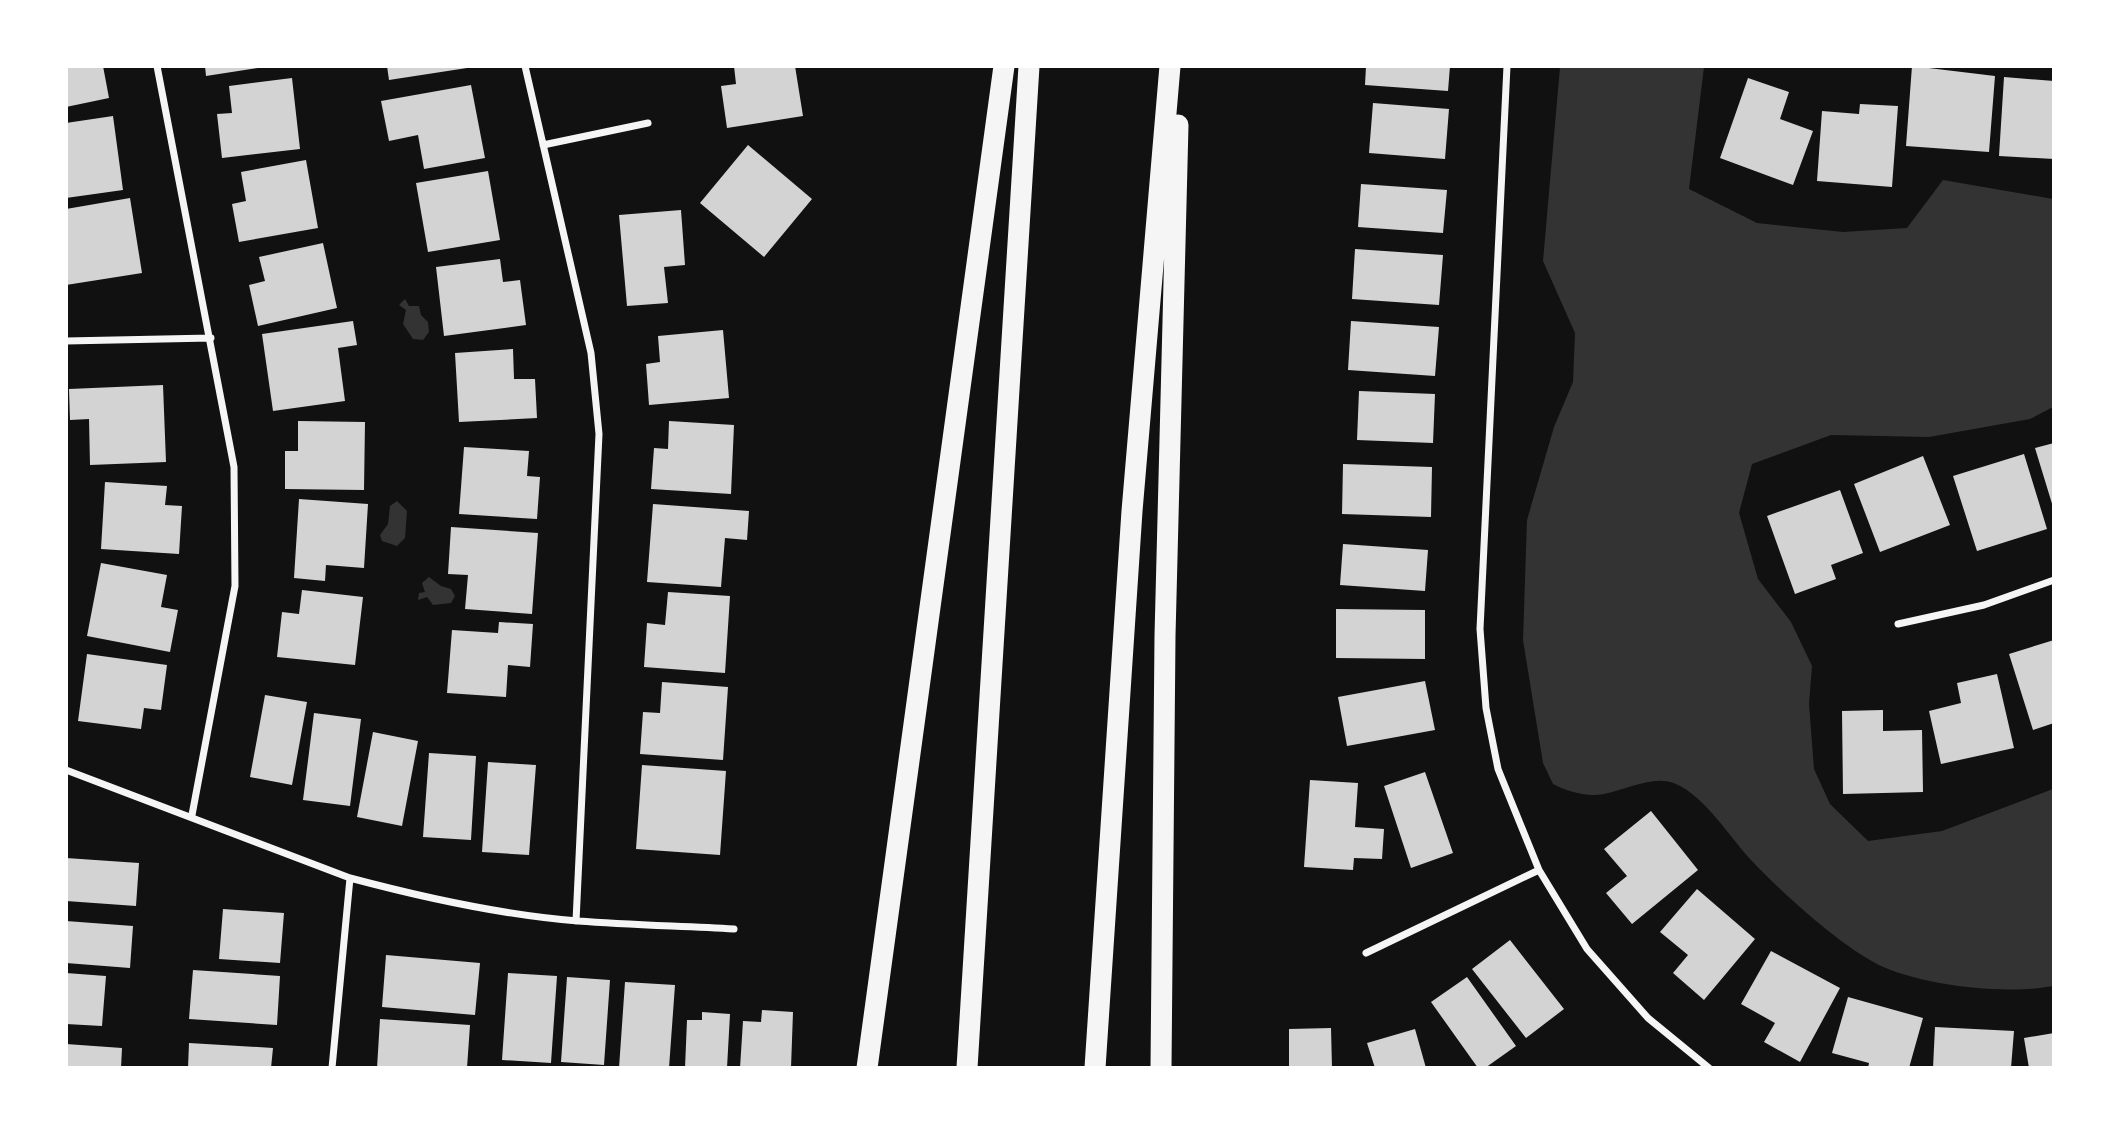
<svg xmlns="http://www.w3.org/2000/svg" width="2120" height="1134" font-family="Bitter,serif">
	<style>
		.water { fill: #333 }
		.building { fill: #d3d3d3 }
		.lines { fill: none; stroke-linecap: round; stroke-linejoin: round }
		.minor { stroke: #f5f5f5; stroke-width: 7 }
		.motorway { stroke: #f5f5f5; stroke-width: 21 }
	</style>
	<rect width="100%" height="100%" fill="#111"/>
	<path class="water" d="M 1560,67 L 1704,67 L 1689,189 L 1757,223 L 1843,232 L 1907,228 L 1943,180 L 2053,199 L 2053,407 L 2030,419 L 1929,437 L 1831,435 L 1752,464 L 1739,513 L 1758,579 L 1791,622 L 1812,666 L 1809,704 L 1814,769 L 1830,804 L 1868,841 L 1942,831 L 2053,789 L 2053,986 C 2005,995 1921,986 1877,964 C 1837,943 1781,892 1750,859 C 1731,838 1703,795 1676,784 C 1654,774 1626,790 1604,794 C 1585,797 1569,792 1553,784 L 1543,763 L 1523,640 L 1527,520 L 1554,427 L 1573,382 L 1575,333 L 1543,261 Z
		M 405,299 L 409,306 L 419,306 L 421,315 L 428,322 L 429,332 L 423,340 L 413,339 L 403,324 L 406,310 L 399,305 Z
		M 397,501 L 407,511 L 405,538 L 397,546 L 382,541 L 380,535 L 388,524 L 390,506 Z
		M 429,577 L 441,586 L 451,589 L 455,596 L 451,603 L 433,605 L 427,597 L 418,600 L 419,593 L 425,592 L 422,583 Z"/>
	<path class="building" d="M 66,66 L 103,66 L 109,98 L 66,107 Z
		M 205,66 L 258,66 L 258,68 L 206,76 Z
		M 387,66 L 467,66 L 467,68 L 389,80 Z
		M 734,66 L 795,66 L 803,116 L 727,128 L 721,86 L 736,84 Z
		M 1366,66 L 1450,66 L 1448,91 L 1365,85 Z
		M 1912,66 L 1995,76 L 1989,152 L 1906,146 Z
		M 2004,77 L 2054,81 L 2054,159 L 1999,156 Z
		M 292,78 L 300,149 L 222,158 L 217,114 L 232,113 L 229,86 Z
		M 1748,78 L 1789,92 L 1780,119 L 1813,131 L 1793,185 L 1720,158 Z
		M 471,85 L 485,158 L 424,169 L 418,135 L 389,141 L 381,101 Z
		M 1373,103 L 1449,109 L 1445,159 L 1369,153 Z
		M 1860,104 L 1898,106 L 1892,187 L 1817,181 L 1822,111 L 1859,114 Z
		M 113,116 L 123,190 L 66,198 L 66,123 Z
		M 748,145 L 812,199 L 764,257 L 700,203 Z
		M 306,160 L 318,228 L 239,242 L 232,204 L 246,201 L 241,172 Z
		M 488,171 L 500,240 L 428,252 L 416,183 Z
		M 1361,184 L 1447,190 L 1443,233 L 1358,227 Z
		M 130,198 L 142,273 L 66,285 L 66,209 Z
		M 681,210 L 685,265 L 664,267 L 668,303 L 627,306 L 619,215 Z
		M 323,243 L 337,308 L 258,326 L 249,285 L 265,281 L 259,257 Z
		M 1355,249 L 1443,255 L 1439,305 L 1352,299 Z
		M 500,259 L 503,282 L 520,280 L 526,325 L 444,336 L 436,267 Z
		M 353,321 L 357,345 L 338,348 L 345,401 L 273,411 L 262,334 Z
		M 1351,321 L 1439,327 L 1435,376 L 1348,370 Z
		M 723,330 L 729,398 L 649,405 L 646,364 L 660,362 L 658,336 Z
		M 513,349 L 514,379 L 535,379 L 537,418 L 459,422 L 455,353 Z
		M 163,385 L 166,462 L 90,465 L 89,419 L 70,420 L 69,389 Z
		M 1359,391 L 1435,394 L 1433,443 L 1357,440 Z
		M 298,421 L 365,422 L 364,490 L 285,489 L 285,451 L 298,451 Z
		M 669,421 L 734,425 L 731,494 L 651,489 L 654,448 L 668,449 Z
		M 2054,443 L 2054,507 L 2053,507 L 2035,448 Z
		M 464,447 L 529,451 L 527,476 L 540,477 L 537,519 L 459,514 Z
		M 2024,454 L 2047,529 L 1977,551 L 1953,476 Z
		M 1923,456 L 1950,525 L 1880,552 L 1854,484 Z
		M 1343,464 L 1432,467 L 1431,517 L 1342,514 Z
		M 105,482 L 167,486 L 165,505 L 182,506 L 179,554 L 101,549 Z
		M 1840,490 L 1863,553 L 1831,565 L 1836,579 L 1795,594 L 1767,516 Z
		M 299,499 L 368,504 L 364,568 L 326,565 L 325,581 L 294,578 Z
		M 653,504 L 749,511 L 747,540 L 725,538 L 721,587 L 647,582 Z
		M 451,527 L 538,533 L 532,614 L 465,609 L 468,575 L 448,574 Z
		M 1343,544 L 1428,550 L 1425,591 L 1340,585 Z
		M 101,563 L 167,575 L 161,607 L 178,610 L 170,652 L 87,636 Z
		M 302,590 L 363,597 L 355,665 L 277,657 L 282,612 L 299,614 Z
		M 668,592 L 730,596 L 725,673 L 644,667 L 647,623 L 665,625 Z
		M 1336,609 L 1425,610 L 1425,659 L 1336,658 Z
		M 499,622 L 533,624 L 530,667 L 508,665 L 506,697 L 447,693 L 452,630 L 498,633 Z
		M 2054,640 L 2054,723 L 2033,730 L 2009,654 Z
		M 87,654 L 167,665 L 161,710 L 144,708 L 141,729 L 78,721 Z
		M 1997,674 L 2014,748 L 1941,764 L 1929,711 L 1961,703 L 1957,683 Z
		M 1425,681 L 1435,730 L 1347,746 L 1338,697 Z
		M 662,682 L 728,687 L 723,760 L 640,754 L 643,712 L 660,713 Z
		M 265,695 L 307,702 L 292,785 L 250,777 Z
		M 1883,710 L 1883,731 L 1922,730 L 1923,792 L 1843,794 L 1842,711 Z
		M 314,713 L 361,719 L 350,806 L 303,800 Z
		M 373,732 L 418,741 L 402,826 L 357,817 Z
		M 429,753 L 476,756 L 471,840 L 423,837 Z
		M 488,762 L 536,765 L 529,855 L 482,852 Z
		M 642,765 L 726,771 L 720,855 L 636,849 Z
		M 1425,772 L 1453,853 L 1411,868 L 1384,786 Z
		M 1310,780 L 1358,783 L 1355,827 L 1384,829 L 1382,859 L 1354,858 L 1353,870 L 1304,867 Z
		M 1651,811 L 1698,870 L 1632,924 L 1606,893 L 1627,876 L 1604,849 Z
		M 66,858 L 139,863 L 136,906 L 66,901 Z
		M 1697,889 L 1755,939 L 1704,1000 L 1673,973 L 1688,955 L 1660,932 Z
		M 223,909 L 284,913 L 280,963 L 219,959 Z
		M 66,921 L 133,926 L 130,968 L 66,963 Z
		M 1510,940 L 1564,1009 L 1526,1038 L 1472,969 Z
		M 1771,951 L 1840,988 L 1800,1062 L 1764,1042 L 1775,1023 L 1741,1004 Z
		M 386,955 L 480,963 L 475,1015 L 382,1007 Z
		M 193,970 L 280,976 L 277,1025 L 189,1019 Z
		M 66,973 L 106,976 L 102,1026 L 66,1024 Z
		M 508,973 L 557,976 L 551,1063 L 502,1060 Z
		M 567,977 L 610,980 L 604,1065 L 561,1062 Z
		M 1467,977 L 1516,1046 L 1485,1068 L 1478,1068 L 1431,1002 Z
		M 625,982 L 675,985 L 669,1068 L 619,1068 Z
		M 1848,997 L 1923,1018 L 1909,1068 L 1868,1068 L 1869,1063 L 1832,1053 Z
		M 762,1010 L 793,1012 L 791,1068 L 740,1068 L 743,1021 L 761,1022 Z
		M 702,1012 L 730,1014 L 727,1068 L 685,1068 L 687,1020 L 702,1020 Z
		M 380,1019 L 470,1025 L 467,1068 L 377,1068 Z
		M 1935,1027 L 2014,1031 L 2011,1068 L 1933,1068 Z
		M 1331,1028 L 1332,1068 L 1289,1068 L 1289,1029 Z
		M 1415,1029 L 1426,1068 L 1375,1068 L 1367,1043 Z
		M 2054,1033 L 2054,1068 L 2029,1068 L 2024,1038 Z
		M 189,1043 L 273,1048 L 271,1068 L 188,1068 Z
		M 66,1044 L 122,1048 L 121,1068 L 66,1068 Z"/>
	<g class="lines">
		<path class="minor" d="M 157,66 L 234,467 L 235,586 L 192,815
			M 525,66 L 591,353 L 599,434 L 576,921
			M 1507,66 L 1480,629 L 1486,708 L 1498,769 L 1539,870 L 1587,949 L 1648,1018 L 1709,1068
			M 543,145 L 648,123
			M 66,341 L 211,338
			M 1898,624 L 1984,605 L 2054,580
			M 66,770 L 350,878 C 425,898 501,915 578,921 C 630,925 682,926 734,929
			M 1366,953 L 1539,870
			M 332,1068 L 350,878"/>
		<path class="motorway" d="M 867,1068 L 1004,66
			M 967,1068 L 1029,66
			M 1095,1068 L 1132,511 L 1170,66
			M 1161,1068 L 1165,636 L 1178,125"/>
	</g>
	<rect width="2120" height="1134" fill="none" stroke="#ffffff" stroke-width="136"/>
</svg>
